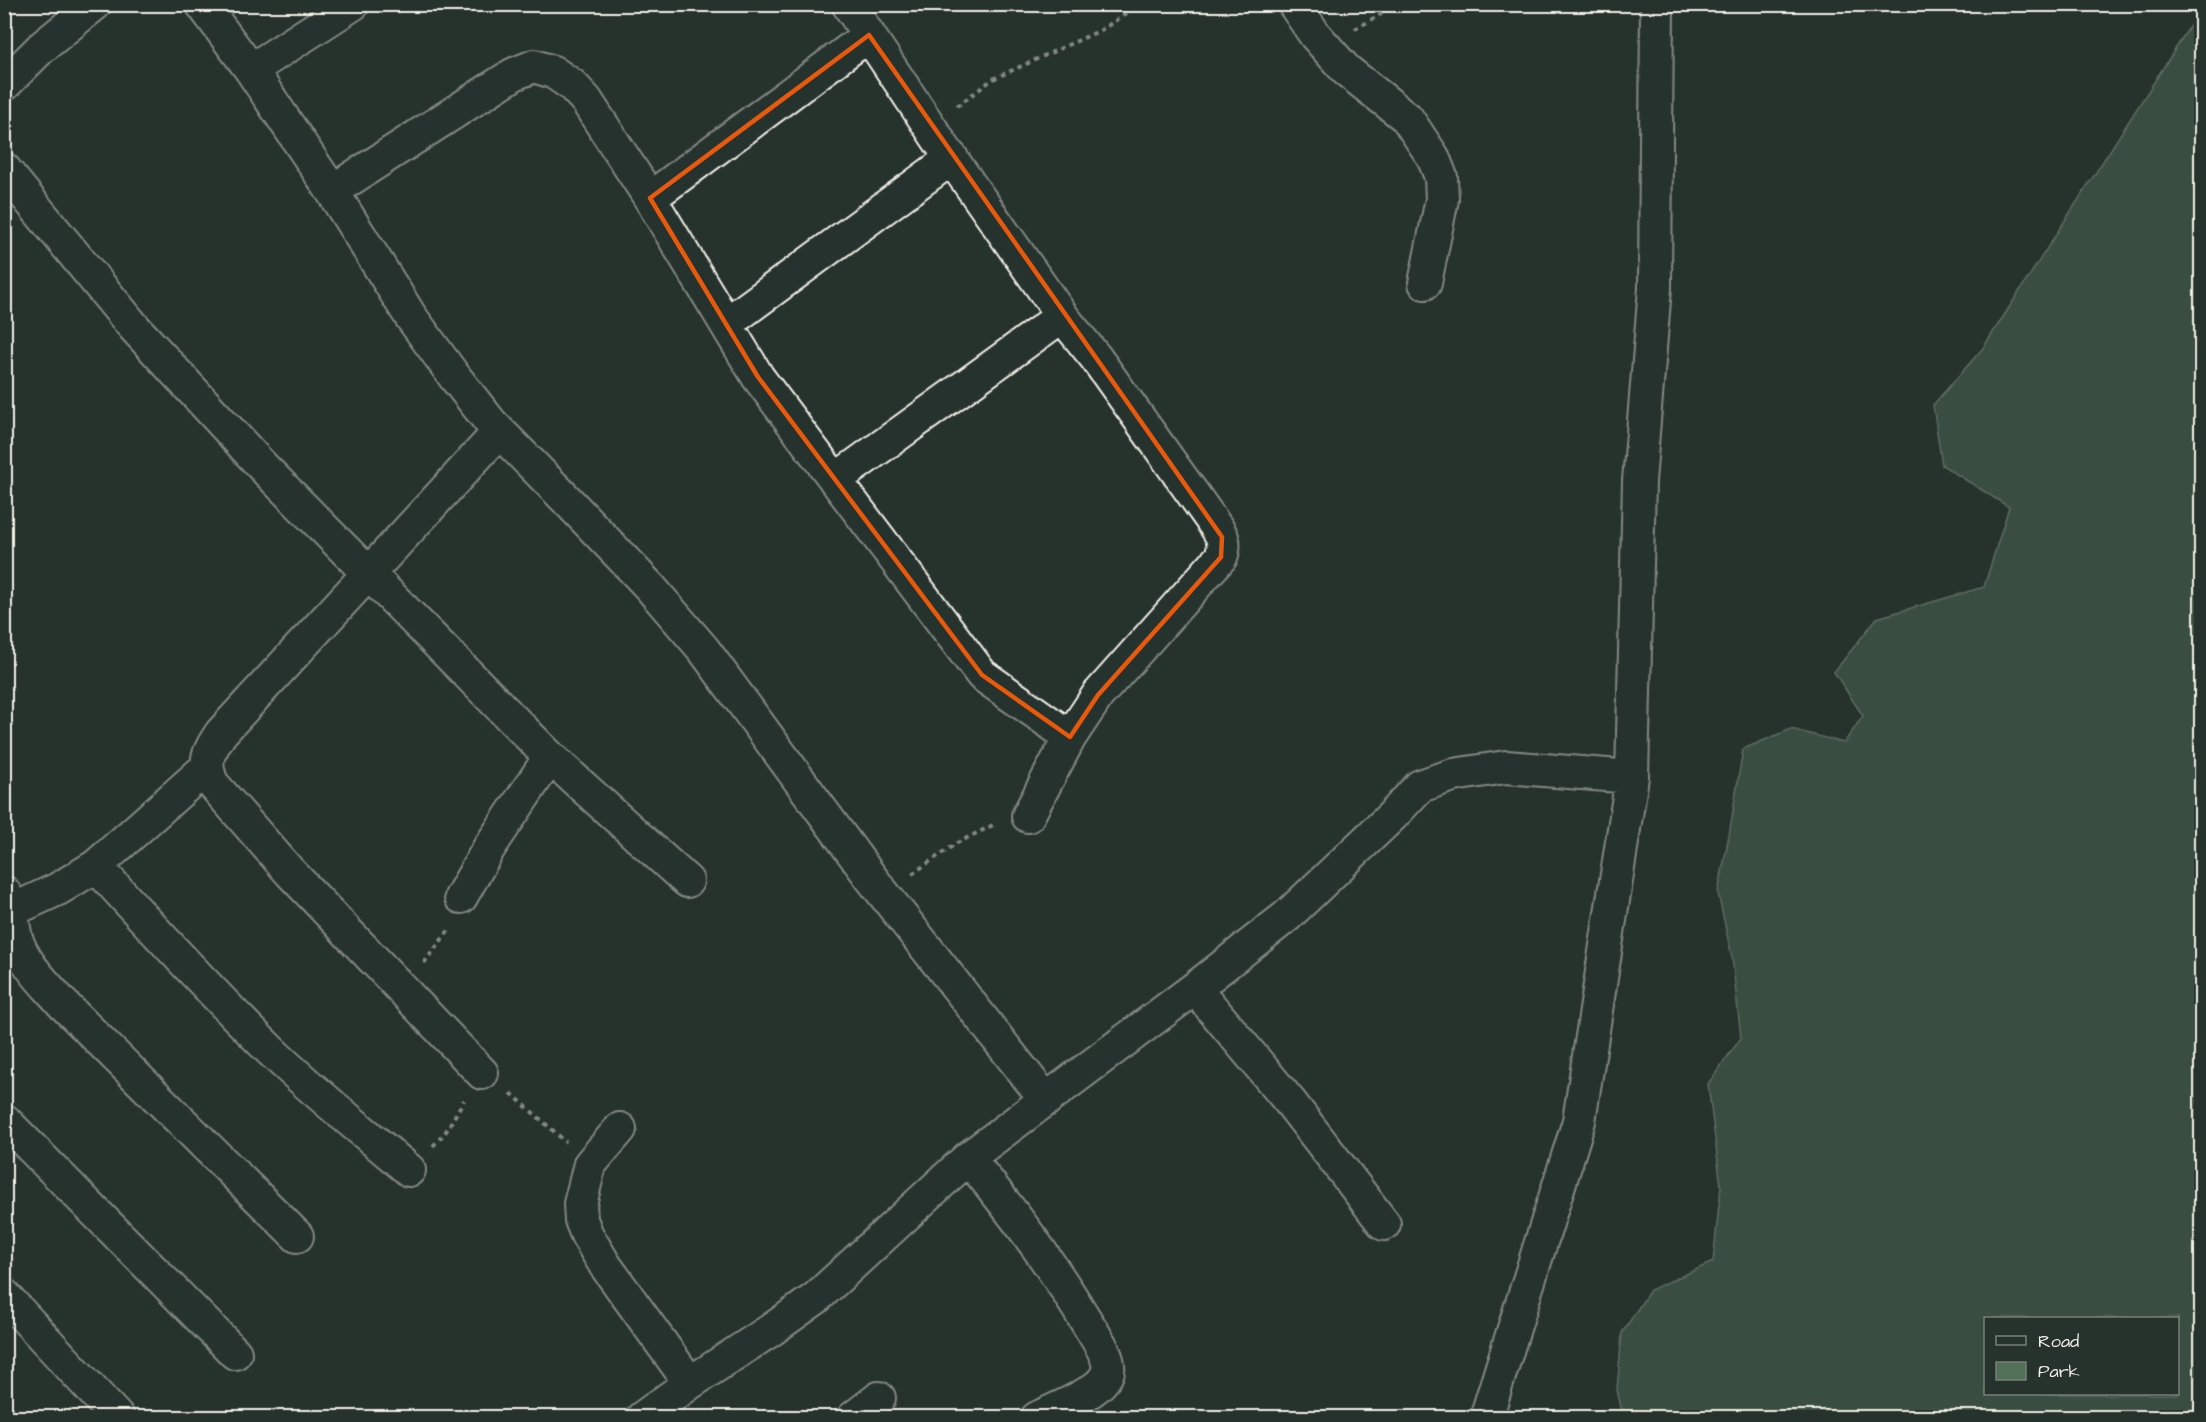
<svg xmlns="http://www.w3.org/2000/svg" width="2206" height="1422" font-family="'Architects Daughter',sans-serif">
	<style>
		.green { fill: #517058; stroke: #a2b0a0; stroke-width: 1.5; fill-rule: evenodd }
		.lines { fill: none; stroke-linecap: round; stroke-linejoin: round }
		.street-casing { stroke: #f4f1e8; stroke-width: 36 }
		.path { stroke: #f4f1e8; stroke-width: 4; stroke-dasharray: 4.5 4.5; stroke-linecap: butt }
		.street { stroke: #26332d; stroke-width: 32 }
		.marked { fill: none; stroke: #e8590c; stroke-width: 4.5; stroke-linejoin: round }
	</style>
	<rect width="100%" height="100%" fill="#26332d"/>
	<filter id="ink" filterUnits="userSpaceOnUse"><feTurbulence type="fractalNoise" baseFrequency=".0167" numOctaves="2"/><feDisplacementMap in="SourceGraphic" scale="12" xChannelSelector="R" yChannelSelector="G"/><feConvolveMatrix kernelMatrix="1 2 1 2 8 2 1 2 1" color-interpolation-filters="sRGB"/></filter>
	<g filter="url(#ink)">
		<path class="green" d="M 2195,5 L 2202,5 L 2201,1417 L 1637,1418 L 1623,1416 L 1617,1390 L 1622,1333 L 1650,1290 L 1713,1262 L 1721,1186 L 1708,1084 L 1741,1038 L 1732,957 L 1718,893 L 1729,835 L 1743,749 L 1791,729 L 1844,743 L 1863,716 L 1834,672 L 1877,618 L 1984,587 L 2009,507 L 1942,465 L 1933,405 L 1983,348 L 2192,23 ZM 1986,1318 L 2178,1318 L 2178,1394 L 1986,1394 Z"/>
		<g class="lines">
			<defs>
				<path id="street" d="M 202,4 L 251,70 L 332,191 L 411,317 L 454,376 L 491,423 L 563,496 L 650,587 L 704,650 L 872,879 L 1046,1100
					M 848,4 L 942,145 L 1062,316 L 1096,358 L 1210,518 C 1219,532 1228,539 1221,557 L 1098,695 L 1070,737 L 1028,816
					M 1294,4 L 1315,35 L 1346,70 L 1407,118 L 1433,157 L 1441,177 L 1442,199 L 1425,283
					M 251,70 L 353,4
					M 4,85 L 41,48 L 95,4
					M 4,169 L 133,326 L 262,466 L 550,757 L 687,881
					M 332,191 L 514,74 L 534,66 L 553,72 L 572,85 L 586,100 L 650,198 L 758,377 L 982,675 L 1070,737
					M 650,198 L 869,35
					M 726,324 L 952,158
					M 835,480 L 1062,316
					M 96,866 C 153,929 210,991 271,1051 C 315,1093 363,1131 409,1170
					M 4,892 C 13,906 12,922 16,938 C 24,964 45,983 62,1003 L 297,1236
					M 461,897 L 489,848 L 550,757
					M 4,914 L 58,889 L 96,866 L 206,768
					M 1195,988 L 1290,1102 L 1384,1224
					M 482,1073 L 290,872 L 212,783 C 203,760 208,753 221,733 L 499,432
					M 4,1120 L 235,1353
					M 620,1129 L 590,1164 L 580,1204 L 581,1220 L 587,1235 L 605,1265 L 690,1383
					M 968,1158 C 1012,1210 1051,1263 1086,1321 C 1093,1333 1111,1357 1108,1371 C 1103,1392 1055,1409 1037,1418
					M 4,1295 L 118,1418
					M 642,1418 L 690,1383 L 771,1330 L 816,1298 L 968,1158 L 1195,988 L 1287,916 L 1392,816 L 1420,786 L 1453,775 L 1506,767 L 1632,777
					M 853,1418 L 879,1398
					M 1486,1418 L 1579,1121 L 1632,777 L 1639,481 L 1655,288 L 1657,4"/>
			</defs>
			<use href="#street" class="street-casing"/>
			<path class="path" d="M 1355,29 L 1398,4
				M 957,106 L 993,79 L 1101,30 L 1141,4
				M 912,874 L 957,843 L 995,824
				M 424,963 L 450,929
				M 511,1093 L 566,1142
				M 433,1146 L 445,1133 L 464,1100"/>
			<use href="#street" class="street"/>
		</g>
	</g>
	<path d="M0 0H2206V1422H0ZM 869,35 L 1222,537 L 1221,557 L 1098,695 L 1070,737 L 982,675 L 758,377 L 650,198 Z" fill="#26332d" fill-opacity=".55" fill-rule="evenodd"/>
	<path class="marked" d="M 869,35 L 1222,537 L 1221,557 L 1098,695 L 1070,737 L 982,675 L 758,377 L 650,198 Z"/>
	<rect width="2206" height="1422" fill="none" stroke="#26332d" stroke-width="24"/>
	<rect x="12" y="12" width="2182" height="1398" fill="none" stroke="#f4f1e8" stroke-width="2" filter="url(#ink)"/>
	<rect x="1984" y="1317" width="195" height="78" fill="#26332d" stroke="#787f78" stroke-width="1.5"/>
	<rect x="1996" y="1336" width="30" height="9" fill="#26332d" stroke="#787f78" stroke-width="1.5"/>
	<text x="2038" y="1347" font-size="18" fill="#f4f1e8">Road</text>
	<rect x="1996" y="1362" width="30" height="18" fill="#517058" stroke="#787f78" stroke-width="1.5"/>
	<text x="2038" y="1377" font-size="18" fill="#f4f1e8">Park</text>
</svg>
